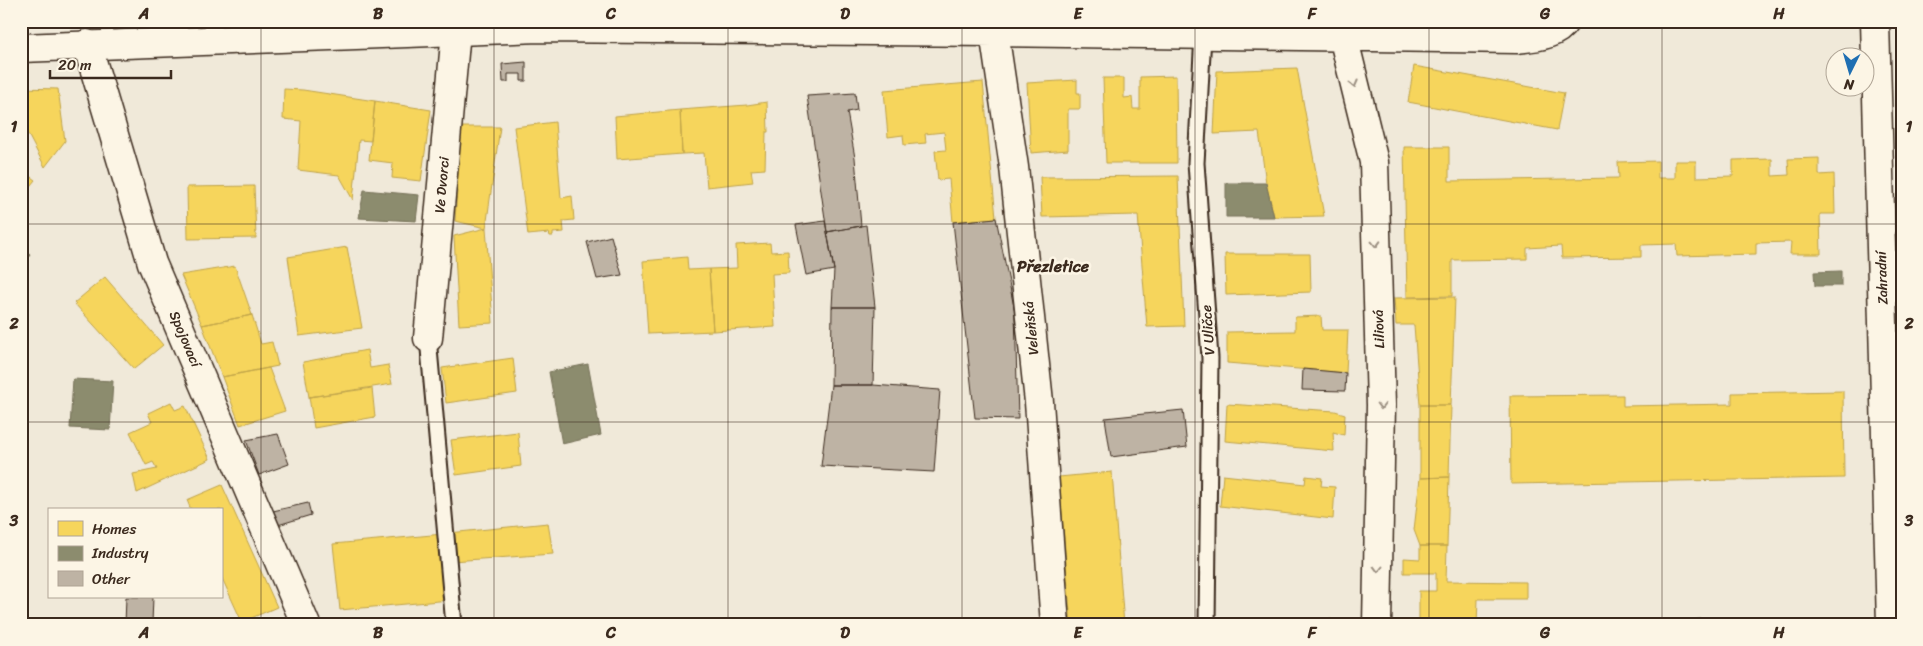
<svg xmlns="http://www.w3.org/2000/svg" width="1923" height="646" font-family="Sriracha,sans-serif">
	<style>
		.homes { fill: #f6d55c; stroke: #bea249 }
		.industry { fill: #8c8c6e; stroke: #746f56 }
		.building { fill: #beb3a4; stroke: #3b2a1e }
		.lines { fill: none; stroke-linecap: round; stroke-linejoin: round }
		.service-casing { stroke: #3b2a1e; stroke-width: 19 }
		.minor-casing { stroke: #3b2a1e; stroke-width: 31 }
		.tertiary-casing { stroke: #3b2a1e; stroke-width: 31 }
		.service { stroke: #fcf5e5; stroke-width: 15 }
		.minor { stroke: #fcf5e5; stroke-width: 28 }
		.tertiary { stroke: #fcf5e5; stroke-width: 28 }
		.oneway { stroke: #9c9082 }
		.grid { fill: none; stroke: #3b2a1e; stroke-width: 1; stroke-opacity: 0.55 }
		.labels { text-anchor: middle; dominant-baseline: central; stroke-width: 5; stroke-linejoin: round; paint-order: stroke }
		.street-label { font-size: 14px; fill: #3b2a1e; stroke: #fcf5e5 }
		.quarter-label { font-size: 16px; font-weight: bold; fill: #3b2a1e; stroke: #fcf5e5 }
		.neatline { fill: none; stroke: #3b2a1e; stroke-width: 2 }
		.grid-label { font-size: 16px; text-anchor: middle; font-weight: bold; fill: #3b2a1e }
	</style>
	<rect width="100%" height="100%" fill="#f0e9d9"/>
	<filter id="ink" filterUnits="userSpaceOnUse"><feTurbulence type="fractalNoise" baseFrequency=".02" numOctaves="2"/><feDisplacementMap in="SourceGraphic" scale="10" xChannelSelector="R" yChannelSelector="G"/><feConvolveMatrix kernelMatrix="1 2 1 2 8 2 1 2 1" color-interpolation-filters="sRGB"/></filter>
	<g filter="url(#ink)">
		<path class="homes" d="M 1629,21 L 1767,21 L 1767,26 L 1661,26 L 1628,25 Z
			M 1414,66 L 1564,93 L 1557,130 L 1408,102 Z
			M 1297,68 L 1324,216 L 1274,217 L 1266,183 L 1259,132 L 1214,134 L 1217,71 Z
			M 1176,76 L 1177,163 L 1106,163 L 1103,78 L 1124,78 L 1124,98 L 1132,97 L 1133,109 L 1140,109 L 1140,77 Z
			M 1077,80 L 1077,93 L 1080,93 L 1080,109 L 1068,109 L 1068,150 L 1031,153 L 1027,83 Z
			M 983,82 L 996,218 L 953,222 L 949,179 L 938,180 L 935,151 L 946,150 L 944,132 L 925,134 L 926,143 L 904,145 L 903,135 L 888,137 L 884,90 Z
			M 21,88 L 58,89 L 65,141 L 45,167 L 21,121 Z
			M 284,89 L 303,90 L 375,101 L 371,141 L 359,140 L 353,200 L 339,175 L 298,170 L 301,121 L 283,119 Z
			M 375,101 L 431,110 L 421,181 L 392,178 L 393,163 L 369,160 Z
			M 767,102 L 768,132 L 766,132 L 765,169 L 751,170 L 753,182 L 707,187 L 704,153 L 682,154 L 680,110 L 747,105 Z
			M 680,110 L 682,154 L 617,159 L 615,116 Z
			M 555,122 L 561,198 L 572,196 L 574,220 L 563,221 L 564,232 L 553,233 L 553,236 L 550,236 L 549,233 L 528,235 L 514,127 Z
			M 461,127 L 500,127 L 486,228 L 455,221 Z
			M 1404,147 L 1449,147 L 1449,181 L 1619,178 L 1618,162 L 1658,161 L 1658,178 L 1675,178 L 1675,161 L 1696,161 L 1696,177 L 1733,176 L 1733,160 L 1772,159 L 1772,176 L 1789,175 L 1788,159 L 1819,158 L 1819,175 L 1834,174 L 1835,214 L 1820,214 L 1821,254 L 1790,254 L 1791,242 L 1756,243 L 1756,254 L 1677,256 L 1676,244 L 1641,245 L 1641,257 L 1562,258 L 1561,246 L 1527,248 L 1527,259 L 1452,260 L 1452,296 L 1407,297 Z
			M 21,170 L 35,180 L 21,197 Z
			M 1178,176 L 1184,326 L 1147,327 L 1138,215 L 1042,217 L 1040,177 Z
			M 254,186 L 256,238 L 188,239 L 187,187 Z
			M 486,228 L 493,323 L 459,325 L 454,236 Z
			M 770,243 L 771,252 L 788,251 L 789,273 L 772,274 L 775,327 L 713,331 L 709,269 L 737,268 L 736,245 Z
			M 347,247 L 362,328 L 299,336 L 288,257 Z
			M 1225,254 L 1310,254 L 1311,292 L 1226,295 Z
			M 687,257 L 688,270 L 709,269 L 713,331 L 648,334 L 643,261 Z
			M 235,266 L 252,315 L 202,325 L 181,275 Z
			M 105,277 L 163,345 L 134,369 L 74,303 Z
			M 1455,297 L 1451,405 L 1420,405 L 1414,325 L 1396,325 L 1394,298 Z
			M 252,315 L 261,344 L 272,342 L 278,366 L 222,377 L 202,325 Z
			M 1321,316 L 1322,330 L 1348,330 L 1346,373 L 1227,363 L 1227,332 L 1295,331 L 1295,317 Z
			M 367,350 L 370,368 L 388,365 L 392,384 L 309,397 L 303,362 Z
			M 513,358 L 517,393 L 446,403 L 442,368 Z
			M 269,368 L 285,411 L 240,425 L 222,377 Z
			M 372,388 L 375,417 L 314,428 L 309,397 Z
			M 1843,391 L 1844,478 L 1511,484 L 1510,396 L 1623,395 L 1623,406 L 1732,404 L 1732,393 Z
			M 171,402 L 175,410 L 185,406 L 210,459 L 137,493 L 133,474 L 157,469 L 153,462 L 146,465 L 130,432 L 152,422 L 148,413 Z
			M 1227,404 L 1335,411 L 1345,414 L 1344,435 L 1333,432 L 1334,451 L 1225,441 Z
			M 1420,405 L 1451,405 L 1449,477 L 1420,478 Z
			M 518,432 L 521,466 L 456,475 L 451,440 Z
			M 1112,472 L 1124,625 L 1071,625 L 1059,477 Z
			M 1223,475 L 1305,484 L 1306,476 L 1322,478 L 1321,486 L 1335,487 L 1333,519 L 1220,506 Z
			M 1449,477 L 1447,546 L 1420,546 L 1414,530 L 1420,478 Z
			M 222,485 L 277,607 L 242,622 L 221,576 L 221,510 L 191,510 L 187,500 Z
			M 548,523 L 553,554 L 452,561 L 449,533 Z
			M 443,534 L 450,600 L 340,610 L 333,544 Z
			M 1420,546 L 1447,546 L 1446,581 L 1526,582 L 1526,599 L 1478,599 L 1477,625 L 1419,625 L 1419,591 L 1436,591 L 1436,573 L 1404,573 L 1404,558 L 1420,559 Z
			M 1331,619 L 1332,625 L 1289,625 L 1289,621 Z"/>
		<path class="industry" d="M 1226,183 L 1266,183 L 1274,217 L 1226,217 Z
			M 364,190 L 419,195 L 416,221 L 359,218 Z
			M 21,249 L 30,255 L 21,268 Z
			M 1841,271 L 1841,286 L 1815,286 L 1814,272 Z
			M 588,364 L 601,435 L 562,444 L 549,372 Z
			M 73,379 L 113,381 L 110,430 L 70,428 Z
			M 1712,618 L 1713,625 L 1690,625 L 1690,620 Z"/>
		<path class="building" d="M 526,62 L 526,81 L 521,81 L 521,74 L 508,74 L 508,82 L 503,82 L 502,64 Z
			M 855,93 L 857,110 L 847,112 L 855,158 L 861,226 L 827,232 L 807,96 Z
			M 996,218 L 1015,312 L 1018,419 L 975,418 L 953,222 Z
			M 825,221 L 834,270 L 806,275 L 796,225 Z
			M 866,225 L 875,307 L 832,307 L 834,270 L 827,232 Z
			M 611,236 L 622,275 L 597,279 L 587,242 Z
			M 832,307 L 875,307 L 873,385 L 831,385 Z
			M 1303,369 L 1346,373 L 1345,391 L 1302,390 Z
			M 831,385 L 873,385 L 940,390 L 934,472 L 821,466 Z
			M 1183,410 L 1187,447 L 1111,457 L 1105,418 Z
			M 278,434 L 289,464 L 259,475 L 246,440 Z
			M 308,503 L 311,515 L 278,525 L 273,511 Z
			M 126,597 L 153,597 L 152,623 L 125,625 Z
			M 789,620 L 810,620 L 810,625 L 790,625 Z"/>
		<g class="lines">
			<defs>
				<path id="service" d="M 1203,35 L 1196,163 L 1210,358 L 1207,625
					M 428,338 L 454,625"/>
				<path id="minor" d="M 1875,21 L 1891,625
					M 994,32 L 1517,39 C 1533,37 1556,36 1565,21
					M 1343,36 L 1374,162 L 1381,405 L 1377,625
					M 87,44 L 152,263 L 306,625
					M 428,338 L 456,31"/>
				<path id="tertiary" d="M 21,48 L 538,28 L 994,32 L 1014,167 L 1039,402 L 1055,625"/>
			</defs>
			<use href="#service" class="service-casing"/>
			<use href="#minor" class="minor-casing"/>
			<use href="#tertiary" class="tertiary-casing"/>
			<use href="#service" class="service"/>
			<use href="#minor" class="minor"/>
			<use href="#tertiary" class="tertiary"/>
		</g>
		<defs><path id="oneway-chevron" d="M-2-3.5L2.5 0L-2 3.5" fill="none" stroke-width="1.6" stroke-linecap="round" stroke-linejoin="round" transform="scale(1.25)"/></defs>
		<g class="oneway">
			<use href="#oneway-chevron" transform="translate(1354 84) rotate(76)"/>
			<use href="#oneway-chevron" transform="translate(1376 244) rotate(88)"/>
			<use href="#oneway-chevron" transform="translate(1381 406) rotate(90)"/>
			<use href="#oneway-chevron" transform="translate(1378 569) rotate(91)"/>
		</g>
	</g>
	<path class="grid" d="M 261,21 L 261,625M 494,21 L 494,625M 728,21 L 728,625M 962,21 L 962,625M 1195,21 L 1195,625M 1429,21 L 1429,625M 1662,21 L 1662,625M 21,224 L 1902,224M 21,422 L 1902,422"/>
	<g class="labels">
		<g class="street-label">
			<text transform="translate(442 185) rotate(-85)">Ve Dvorci</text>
			<text transform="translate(1882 278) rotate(-92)">Zahradní</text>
			<text transform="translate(1031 328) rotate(-96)">Veleňská</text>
			<text transform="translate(1379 329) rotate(-92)">Liliová</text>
			<text transform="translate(1208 330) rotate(-94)">V Uličce</text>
			<text transform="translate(185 339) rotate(67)">Spojovací</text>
		</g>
		<g class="quarter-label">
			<text x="1053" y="266">Přezletice</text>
		</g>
	</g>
	<rect width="1923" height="646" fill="none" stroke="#fcf5e5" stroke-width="55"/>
	<rect x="48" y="508" width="175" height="90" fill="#fcf5e5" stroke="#afa495"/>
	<rect x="58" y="521" width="25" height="15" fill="#f6d55c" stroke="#afa495"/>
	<text x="92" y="534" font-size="15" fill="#3b2a1e">Homes</text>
	<rect x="58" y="546" width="25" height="15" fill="#8c8c6e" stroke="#afa495"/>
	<text x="92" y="558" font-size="15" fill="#3b2a1e">Industry</text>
	<rect x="58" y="571" width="25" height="15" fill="#beb3a4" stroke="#afa495"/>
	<text x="92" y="584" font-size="15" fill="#3b2a1e">Other</text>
	<g transform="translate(1850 72) rotate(185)"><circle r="24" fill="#fcf5e5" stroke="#afa495"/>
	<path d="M0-4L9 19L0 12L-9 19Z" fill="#1f6fb2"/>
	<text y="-8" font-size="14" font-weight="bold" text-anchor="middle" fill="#3b2a1e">N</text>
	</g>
	<path d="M50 70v8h121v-8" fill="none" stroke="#3b2a1e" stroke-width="2.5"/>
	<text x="58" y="70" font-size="15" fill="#3b2a1e" stroke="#fcf5e5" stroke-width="4" paint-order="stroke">20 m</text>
	<rect x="28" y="28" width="1868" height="590" class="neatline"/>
	<g class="grid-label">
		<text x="144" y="19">A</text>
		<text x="378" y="19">B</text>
		<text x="611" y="19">C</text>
		<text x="845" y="19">D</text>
		<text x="1078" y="19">E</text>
		<text x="1312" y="19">F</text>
		<text x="1545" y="19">G</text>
		<text x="1779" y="19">H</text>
		<text x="14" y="132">1</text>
		<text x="1909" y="132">1</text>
		<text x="14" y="329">2</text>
		<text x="1909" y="329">2</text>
		<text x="14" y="526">3</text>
		<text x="1909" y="526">3</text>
		<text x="144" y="638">A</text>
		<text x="378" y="638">B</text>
		<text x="611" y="638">C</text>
		<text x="845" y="638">D</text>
		<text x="1078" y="638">E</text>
		<text x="1312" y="638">F</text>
		<text x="1545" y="638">G</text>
		<text x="1779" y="638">H</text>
	</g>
</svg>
